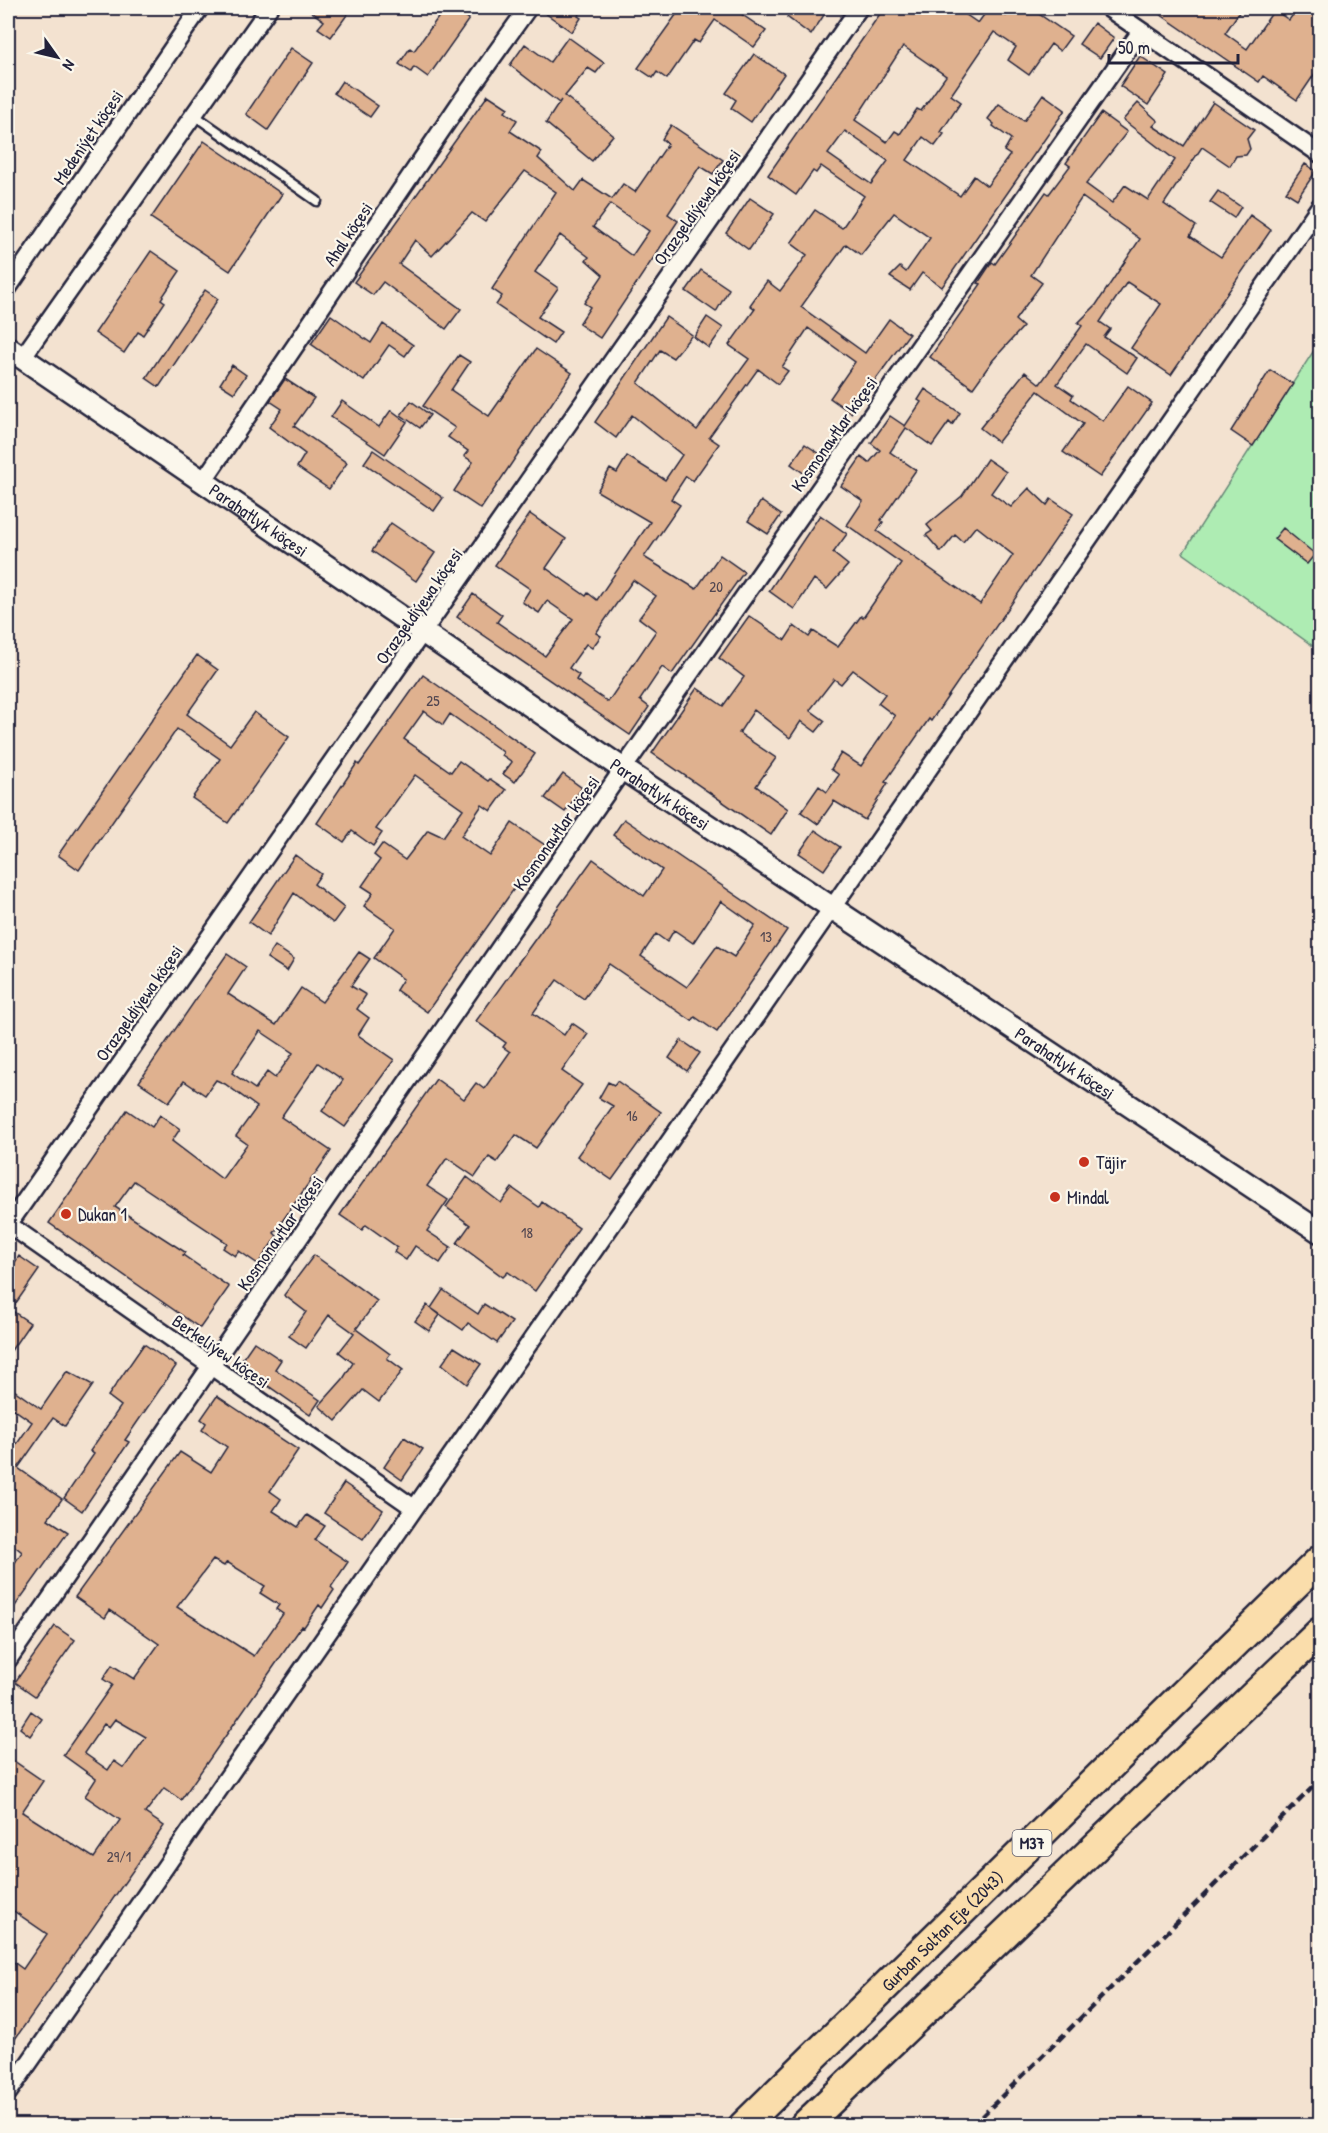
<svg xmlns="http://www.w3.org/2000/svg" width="1328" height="2133" font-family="'Patrick Hand',sans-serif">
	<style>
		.green { fill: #aeecb3; stroke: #688777; stroke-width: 1.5 }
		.building { fill: #dfb18f; stroke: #22223b; stroke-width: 1.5; fill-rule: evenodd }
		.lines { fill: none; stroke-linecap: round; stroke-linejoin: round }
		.service-casing { stroke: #22223b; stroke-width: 13 }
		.minor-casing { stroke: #22223b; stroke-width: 21 }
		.tertiary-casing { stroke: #22223b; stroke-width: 26 }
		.trunk-casing { stroke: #22223b; stroke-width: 33 }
		.service { stroke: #fbf7ec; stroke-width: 8 }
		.minor { stroke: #fbf7ec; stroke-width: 16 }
		.tertiary { stroke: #fbf7ec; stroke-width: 21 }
		.trunk { stroke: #faddab; stroke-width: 28 }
		.rail { stroke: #22223b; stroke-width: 4.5; stroke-dasharray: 9 4.5; stroke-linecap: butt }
		.poi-dot { fill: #c8321e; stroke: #fbf7ec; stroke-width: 2 }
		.labels { text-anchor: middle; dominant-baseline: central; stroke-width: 4.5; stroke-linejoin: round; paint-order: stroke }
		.number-label { font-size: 15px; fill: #514650 }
		.shield { fill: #fbf7ec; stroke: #636270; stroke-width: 1.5 }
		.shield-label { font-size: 16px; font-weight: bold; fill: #22223b }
		.street-label { font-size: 18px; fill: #22223b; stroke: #fbf7ec }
		.poi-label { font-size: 18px; fill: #22223b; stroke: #fbf7ec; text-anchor: start }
	</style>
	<rect width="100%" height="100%" fill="#f3e2d0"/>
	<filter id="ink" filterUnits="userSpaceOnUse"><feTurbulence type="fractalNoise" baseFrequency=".0167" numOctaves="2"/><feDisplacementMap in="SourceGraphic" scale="12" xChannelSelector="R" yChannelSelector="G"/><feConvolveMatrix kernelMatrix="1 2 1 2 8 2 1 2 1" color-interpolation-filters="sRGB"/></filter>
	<g filter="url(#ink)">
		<path class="green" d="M 1320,341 L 1320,651 L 1183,553 Z"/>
		<path class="building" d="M 306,8 L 352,8 L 331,37 L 318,28 L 324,21 Z
			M 445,8 L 453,8 L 469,19 L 428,77 L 414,67 L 411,72 L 399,64 L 410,48 L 414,51 Z
			M 538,8 L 584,8 L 578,16 L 581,18 L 572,32 Z
			M 681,8 L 732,8 L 766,31 L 754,47 L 715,20 L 699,43 L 694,40 L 667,79 L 657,72 L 653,78 L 638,68 Z
			M 794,8 L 814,8 L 824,15 L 811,35 L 787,17 Z
			M 884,8 L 956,8 L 978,23 L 989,8 L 994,8 L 1006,16 L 1012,8 L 1030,8 L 1071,36 L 1060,51 L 1051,44 L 1029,75 L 1008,60 L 1016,47 L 994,32 L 951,95 L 961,102 L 941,132 L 944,134 L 935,146 L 923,137 L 907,160 L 960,196 L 974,176 L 987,186 L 1010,155 L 1004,151 L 1011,139 L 993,126 L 994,124 L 988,119 L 999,104 L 1024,121 L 1043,94 L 1065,110 L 942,287 L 922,273 L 910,290 L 890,277 L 900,267 L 906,272 L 930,238 L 894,213 L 861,255 L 846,244 L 801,307 L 865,353 L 889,319 L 909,334 L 851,413 L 830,398 L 855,362 L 808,328 L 782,367 L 788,371 L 778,384 L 758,369 L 709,437 L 719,444 L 693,481 L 686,476 L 671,499 L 680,505 L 644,557 L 696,589 L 720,555 L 744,572 L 672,674 L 662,667 L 640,700 L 649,707 L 630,735 L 457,617 L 473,594 L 502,615 L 497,622 L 545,656 L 573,619 L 547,601 L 539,613 L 522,602 L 530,589 L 495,565 L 530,514 L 566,539 L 546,568 L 586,596 L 588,593 L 597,600 L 650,522 L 597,491 L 610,469 L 617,473 L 627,456 L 665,480 L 682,455 L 632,415 L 616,438 L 595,422 L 666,317 L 692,335 L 673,358 L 660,350 L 638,383 L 697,430 L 749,359 L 729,345 L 755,309 L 750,305 L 767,281 L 780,291 L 807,255 L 791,243 L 815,210 L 842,228 L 864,196 L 821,166 L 816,173 L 813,171 L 796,195 L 768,175 ZM 903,46 L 946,76 L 921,111 L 917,109 L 900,134 L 895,131 L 887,142 L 855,120 ZM 845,131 L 888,161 L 871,184 L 828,154 ZM 633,580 L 656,596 L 639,618 L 656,631 L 608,702 L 576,680 L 579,675 L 569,668 L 586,644 L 592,648 L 601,636 L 596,633 Z
			M 1151,8 L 1242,8 L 1225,33 L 1247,49 L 1274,10 L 1289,20 L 1298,8 L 1320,8 L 1320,66 L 1297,100 L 1263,76 L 1259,82 Z
			M 1094,23 L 1114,38 L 1100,58 L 1079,44 Z
			M 568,37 L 604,63 L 596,73 L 588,68 L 565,96 L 613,135 L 592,161 L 546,123 L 561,100 L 559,103 L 510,65 L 525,44 L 550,62 Z
			M 291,48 L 313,63 L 268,130 L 246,114 Z
			M 754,54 L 784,74 L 751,122 L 731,108 L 736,100 L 726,93 Z
			M 1140,56 L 1168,75 L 1148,105 L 1120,86 Z
			M 342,81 L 378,106 L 370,117 L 334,93 Z
			M 488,95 L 508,108 L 505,112 L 517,120 L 510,131 L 542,152 L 538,158 L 575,191 L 583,180 L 612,199 L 623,184 L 635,192 L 668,144 L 662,139 L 671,125 L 723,160 L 713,174 L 700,166 L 668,214 L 678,221 L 600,338 L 579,324 L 590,307 L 584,303 L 603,275 L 586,260 L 589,257 L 560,235 L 535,272 L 558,288 L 538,317 L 561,332 L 553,344 L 496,305 L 502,296 L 492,289 L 556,192 L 525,171 L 485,222 L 472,213 L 432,256 L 415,240 L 399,264 L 461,309 L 446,329 L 383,282 L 373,295 L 354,282 ZM 610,204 L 649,231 L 632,256 L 593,227 Z
			M 1213,102 L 1254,130 L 1247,139 L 1250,149 L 1246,155 L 1236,156 L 1230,166 L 1202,147 L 1164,204 L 1196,226 L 1190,236 L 1221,257 L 1250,215 L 1271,230 L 1171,375 L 1131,348 L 1161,304 L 1127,282 L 1100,322 L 1110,329 L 1104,337 L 1137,358 L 1127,373 L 1086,344 L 1057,384 L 1073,395 L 1071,399 L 1103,421 L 1128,386 L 1152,403 L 1100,477 L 1063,452 L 1083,424 L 1038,391 L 998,442 L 980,428 L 1025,372 L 1040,384 L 1082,326 L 1078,323 L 1096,305 L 1140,239 L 1082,197 L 1031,275 L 1042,283 L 1015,320 L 1023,327 L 993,360 L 973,388 L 930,357 L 981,284 L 978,283 L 992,262 L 995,264 L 1046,192 L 1049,194 L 1070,166 L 1066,163 L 1101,113 L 1127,132 L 1086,184 L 1112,203 L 1125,185 L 1148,200 L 1175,160 L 1123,120 L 1138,103 L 1158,121 L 1153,126 L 1184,146 Z
			M 204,141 L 282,194 L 230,271 L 151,218 Z
			M 1305,164 L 1316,171 L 1297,199 L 1286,192 Z
			M 1218,191 L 1241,207 L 1234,218 L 1210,202 Z
			M 750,198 L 774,214 L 749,250 L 726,233 Z
			M 151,251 L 180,271 L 161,299 L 165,302 L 143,335 L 138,332 L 124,353 L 95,333 Z
			M 701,270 L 729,289 L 716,312 L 686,291 Z
			M 205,290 L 218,299 L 159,387 L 146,378 Z
			M 331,315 L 371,343 L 383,324 L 413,345 L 405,356 L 389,345 L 364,381 L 311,344 Z
			M 707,317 L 723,328 L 709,348 L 694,337 Z
			M 536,349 L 572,373 L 481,509 L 454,491 L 473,462 L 464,456 L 468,451 L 448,437 L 455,428 L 423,406 L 459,355 L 470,362 L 451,390 L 489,416 Z
			M 232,365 L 246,375 L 234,393 L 220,384 Z
			M 1270,370 L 1293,384 L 1253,446 L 1231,431 Z
			M 285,379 L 314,398 L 294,426 L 347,463 L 329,489 L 297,467 L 305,454 L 269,427 L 282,409 L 270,401 Z
			M 925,389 L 960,413 L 952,425 L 949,422 L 932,446 L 906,428 L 890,452 L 916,470 L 881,520 L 883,522 L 877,531 L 980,604 L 1013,555 L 976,526 L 963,542 L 955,535 L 941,552 L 926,535 L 932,531 L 927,525 L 962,496 L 987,459 L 1006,472 L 991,493 L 1011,507 L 1029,488 L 1047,505 L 1051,499 L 1073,514 L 931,721 L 929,719 L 885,782 L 888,783 L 865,820 L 834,801 L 818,824 L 801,812 L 819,786 L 827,792 L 839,775 L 831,769 L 841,753 L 861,766 L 895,716 L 878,703 L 885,694 L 853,670 L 841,684 L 834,679 L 810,710 L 825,721 L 816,732 L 801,721 L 790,738 L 754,710 L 739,733 L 776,758 L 756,786 L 788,809 L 771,835 L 652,753 L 697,688 L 723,706 L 744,677 L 719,658 L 749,616 L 785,640 L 794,626 L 809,637 L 813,631 L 838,647 L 861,616 L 863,618 L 901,563 L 847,525 L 863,501 L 841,486 L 861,457 L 869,463 L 880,450 L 871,443 L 890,416 L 905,426 L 921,402 L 918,400 Z
			M 342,401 L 379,427 L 391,410 L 407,422 L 385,454 L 331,417 Z
			M 411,401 L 430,415 L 420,428 L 401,415 Z
			M 805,444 L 823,456 L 809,477 L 791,464 Z
			M 373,450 L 443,498 L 434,511 L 364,463 Z
			M 761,501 L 781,515 L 768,534 L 748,521 Z
			M 820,515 L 847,534 L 833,553 L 848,565 L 827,589 L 814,579 L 794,609 L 769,591 Z
			M 391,523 L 435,553 L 416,581 L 372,551 Z
			M 1283,528 L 1315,554 L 1307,564 L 1274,539 Z
			M 197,655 L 218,670 L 187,714 L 230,745 L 254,712 L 289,737 L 228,823 L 192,798 L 220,759 L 177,729 L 79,870 L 58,855 Z
			M 423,675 L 535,754 L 515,782 L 503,774 L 512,762 L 502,755 L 503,752 L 450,714 L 443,725 L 424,711 L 404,739 L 451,772 L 459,761 L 488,781 L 490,779 L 506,790 L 491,811 L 482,805 L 461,836 L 490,856 L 512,823 L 545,845 L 427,1012 L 396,990 L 403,979 L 374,958 L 395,928 L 364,906 L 373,893 L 362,886 L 380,860 L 374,855 L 382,844 L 405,860 L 428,830 L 443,837 L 463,809 L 415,775 L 376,829 L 382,833 L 373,846 L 352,831 L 344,842 L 317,823 L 357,763 L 359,765 Z
			M 563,774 L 582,788 L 565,812 L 545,798 Z
			M 624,819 L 787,930 L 717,1032 L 695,1017 L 692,1021 L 609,964 L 584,999 L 557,980 L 533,1013 L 564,1035 L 572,1023 L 588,1034 L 562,1071 L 582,1085 L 536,1148 L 516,1135 L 497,1162 L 489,1157 L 475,1177 L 447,1158 L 427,1186 L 448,1200 L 427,1231 L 451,1247 L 440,1263 L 415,1246 L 406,1260 L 394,1252 L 397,1247 L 366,1225 L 362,1230 L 340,1215 L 436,1079 L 464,1099 L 476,1083 L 484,1089 L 510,1052 L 503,1047 L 506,1043 L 476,1021 L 593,859 L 644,896 L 662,870 L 613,835 ZM 721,901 L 755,925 L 734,957 L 717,946 L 687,987 L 641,956 L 656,934 L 667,942 L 674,930 L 693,943 Z
			M 815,830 L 840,847 L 824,870 L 799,853 Z
			M 295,855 L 321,874 L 314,884 L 344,908 L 333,923 L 294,893 L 268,936 L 249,922 Z
			M 275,946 L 294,959 L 287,971 L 267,958 Z
			M 359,952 L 370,959 L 351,986 L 366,995 L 357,1009 L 369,1018 L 358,1035 L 394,1060 L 345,1127 L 322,1111 L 343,1080 L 318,1063 L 281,1117 L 331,1151 L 274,1233 L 277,1236 L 258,1264 L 239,1251 L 235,1256 L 223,1248 L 227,1243 L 134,1181 L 115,1207 L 185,1252 L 183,1255 L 229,1287 L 200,1328 L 49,1223 L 127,1110 L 152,1127 L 160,1115 L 180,1129 L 172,1141 L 222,1179 L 247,1144 L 236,1136 L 257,1107 L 225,1084 L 216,1080 L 205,1095 L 184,1081 L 169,1102 L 139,1082 L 227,954 L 246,967 L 228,994 L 276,1025 L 301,988 L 322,1002 ZM 260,1031 L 293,1053 L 275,1078 L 267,1072 L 255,1089 L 232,1073 Z
			M 681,1040 L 700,1053 L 687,1071 L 669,1058 Z
			M 617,1081 L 661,1112 L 612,1180 L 577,1156 L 613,1106 L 599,1098 L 608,1082 L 614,1085 Z
			M 467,1177 L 501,1203 L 512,1188 L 539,1207 L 542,1202 L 579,1228 L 535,1291 L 508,1272 L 503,1277 L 457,1243 L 470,1225 L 446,1207 Z
			M 314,1255 L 377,1301 L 356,1329 L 390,1354 L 387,1358 L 403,1370 L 379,1402 L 363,1390 L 336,1421 L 319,1406 L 343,1379 L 353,1363 L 339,1352 L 354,1333 L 329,1315 L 306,1348 L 289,1336 L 306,1312 L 284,1295 Z
			M 19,1256 L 39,1270 L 11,1310 L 30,1323 L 8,1355 L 8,1273 Z
			M 443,1290 L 478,1314 L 484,1304 L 512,1322 L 497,1343 L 468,1323 L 463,1330 L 431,1308 Z
			M 427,1305 L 440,1315 L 429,1331 L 415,1321 Z
			M 254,1342 L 281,1360 L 275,1369 L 320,1400 L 310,1415 L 238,1365 Z
			M 144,1344 L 176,1366 L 125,1440 L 129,1442 L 82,1511 L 64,1498 L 94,1454 L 90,1451 L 121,1406 L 108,1396 Z
			M 454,1347 L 481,1364 L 467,1384 L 442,1364 Z
			M 67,1371 L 93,1385 L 65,1426 L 53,1418 L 18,1468 L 62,1499 L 48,1519 L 68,1532 L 8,1616 L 8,1573 L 22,1552 L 8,1541 L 8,1457 L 32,1422 L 8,1405 L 8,1386 L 41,1409 Z
			M 217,1396 L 298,1450 L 270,1491 L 281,1499 L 273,1511 L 298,1527 L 307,1515 L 325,1526 L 315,1540 L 348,1562 L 331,1587 L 334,1590 L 322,1608 L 319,1605 L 304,1627 L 302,1626 L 181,1800 L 164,1788 L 145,1813 L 164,1826 L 8,2049 L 8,1958 L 23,1969 L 47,1934 L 8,1907 L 8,1757 L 43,1781 L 22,1812 L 94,1858 L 120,1820 L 85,1796 L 96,1779 L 63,1755 L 112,1685 L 103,1679 L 112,1665 L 134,1679 L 159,1644 L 110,1610 L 105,1618 L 75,1597 L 180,1452 L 211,1472 L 227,1447 L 202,1430 L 206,1423 L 201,1419 ZM 213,1560 L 224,1566 L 227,1562 L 265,1586 L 260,1593 L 279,1605 L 276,1609 L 283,1614 L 254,1656 L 177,1607 ZM 115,1719 L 146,1737 L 124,1768 L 114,1761 L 108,1770 L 84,1753 L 104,1724 L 109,1727 Z
			M 404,1437 L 423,1449 L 402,1480 L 384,1467 Z
			M 344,1483 L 383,1510 L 363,1539 L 324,1513 Z
			M 55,1626 L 75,1640 L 35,1696 L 15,1682 Z
			M 31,1711 L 42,1719 L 30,1736 L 20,1728 Z"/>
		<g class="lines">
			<defs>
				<path id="service" d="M 194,115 L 317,201"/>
				<path id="minor" d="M 1108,8 L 1320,154
					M 8,288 L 200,8
					M 22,358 L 269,8
					M 202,483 L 460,103 L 528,8
					M 8,1224 L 414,1508
					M 8,1225 L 859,8
					M 8,1660 L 623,769 L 1141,31
					M 8,2093 L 1320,206"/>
				<g id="tertiary">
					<path id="s1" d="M 8,348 L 623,769 L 1320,1232"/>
				</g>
				<g id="trunk">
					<path id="s2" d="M 743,2126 L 1320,1560"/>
					<path d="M 804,2126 L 1320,1632"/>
				</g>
			</defs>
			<use href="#service" class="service-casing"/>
			<use href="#minor" class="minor-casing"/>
			<use href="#tertiary" class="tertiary-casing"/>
			<use href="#trunk" class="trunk-casing"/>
			<use href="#service" class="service"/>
			<use href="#minor" class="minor"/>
			<use href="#tertiary" class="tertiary"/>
			<use href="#trunk" class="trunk"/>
			<path class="rail" d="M 972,2126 L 1320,1780"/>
		</g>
	</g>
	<g class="poi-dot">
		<circle cx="1084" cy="1162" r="6"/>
		<circle cx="1055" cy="1197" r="6"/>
		<circle cx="66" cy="1214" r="6"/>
	</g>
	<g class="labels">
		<g class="number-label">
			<text x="716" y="586">20</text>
			<text x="433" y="700">25</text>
			<text x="766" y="936">13</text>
			<text x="632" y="1115">16</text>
			<text x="527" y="1232">18</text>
			<text x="119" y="1856">29/1</text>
		</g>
		<rect class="shield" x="1012.5" y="1830" width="39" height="26" rx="4.5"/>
		<g class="shield-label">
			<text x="1032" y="1843">M37</text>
		</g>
		<g class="street-label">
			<text transform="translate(88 137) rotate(-56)">Medeniýet köçesi</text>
			<text transform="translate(697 207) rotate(-55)">Orazgeldiýewa köçesi</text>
			<text transform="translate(348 234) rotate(-56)">Ahal köçesi</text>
			<text transform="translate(834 434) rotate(-55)">Kosmonawtlar köçesi</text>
			<text stroke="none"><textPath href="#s1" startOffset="304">Parahatlyk köçesi</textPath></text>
			<text transform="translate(419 606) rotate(-55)">Orazgeldiýewa köçesi</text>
			<text stroke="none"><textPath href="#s1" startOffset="790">Parahatlyk köçesi</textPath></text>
			<text transform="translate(556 833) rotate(-55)">Kosmonawtlar köçesi</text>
			<text transform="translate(139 1003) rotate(-55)">Orazgeldiýewa köçesi</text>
			<text stroke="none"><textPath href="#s1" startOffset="1276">Parahatlyk köçesi</textPath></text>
			<text transform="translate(280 1233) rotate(-55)">Kosmonawtlar köçesi</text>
			<text transform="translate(221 1351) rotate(35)">Berkeliýew köçesi</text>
			<text stroke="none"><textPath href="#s2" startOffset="279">Gurban Soltan Eje (2043)</textPath></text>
		</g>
		<g class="poi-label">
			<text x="1096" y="1162">Täjir</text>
			<text x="1067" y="1197">Mindal</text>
			<text x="78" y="1214">Dukan 1</text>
		</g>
	</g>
	<rect width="1328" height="2133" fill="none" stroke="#fbf7ec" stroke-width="30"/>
	<rect x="15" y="15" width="1298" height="2103" fill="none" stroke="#22223b" stroke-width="2" filter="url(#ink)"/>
	<g transform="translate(57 57) rotate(124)" stroke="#fbf7ec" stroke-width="4.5" paint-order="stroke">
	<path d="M0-4.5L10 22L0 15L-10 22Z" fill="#22223b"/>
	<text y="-9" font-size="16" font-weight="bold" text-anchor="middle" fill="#22223b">N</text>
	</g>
	<path d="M1109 54v9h129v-9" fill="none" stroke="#22223b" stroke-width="3"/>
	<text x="1118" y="54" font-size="18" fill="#22223b" stroke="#fbf7ec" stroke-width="4.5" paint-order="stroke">50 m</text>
</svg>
